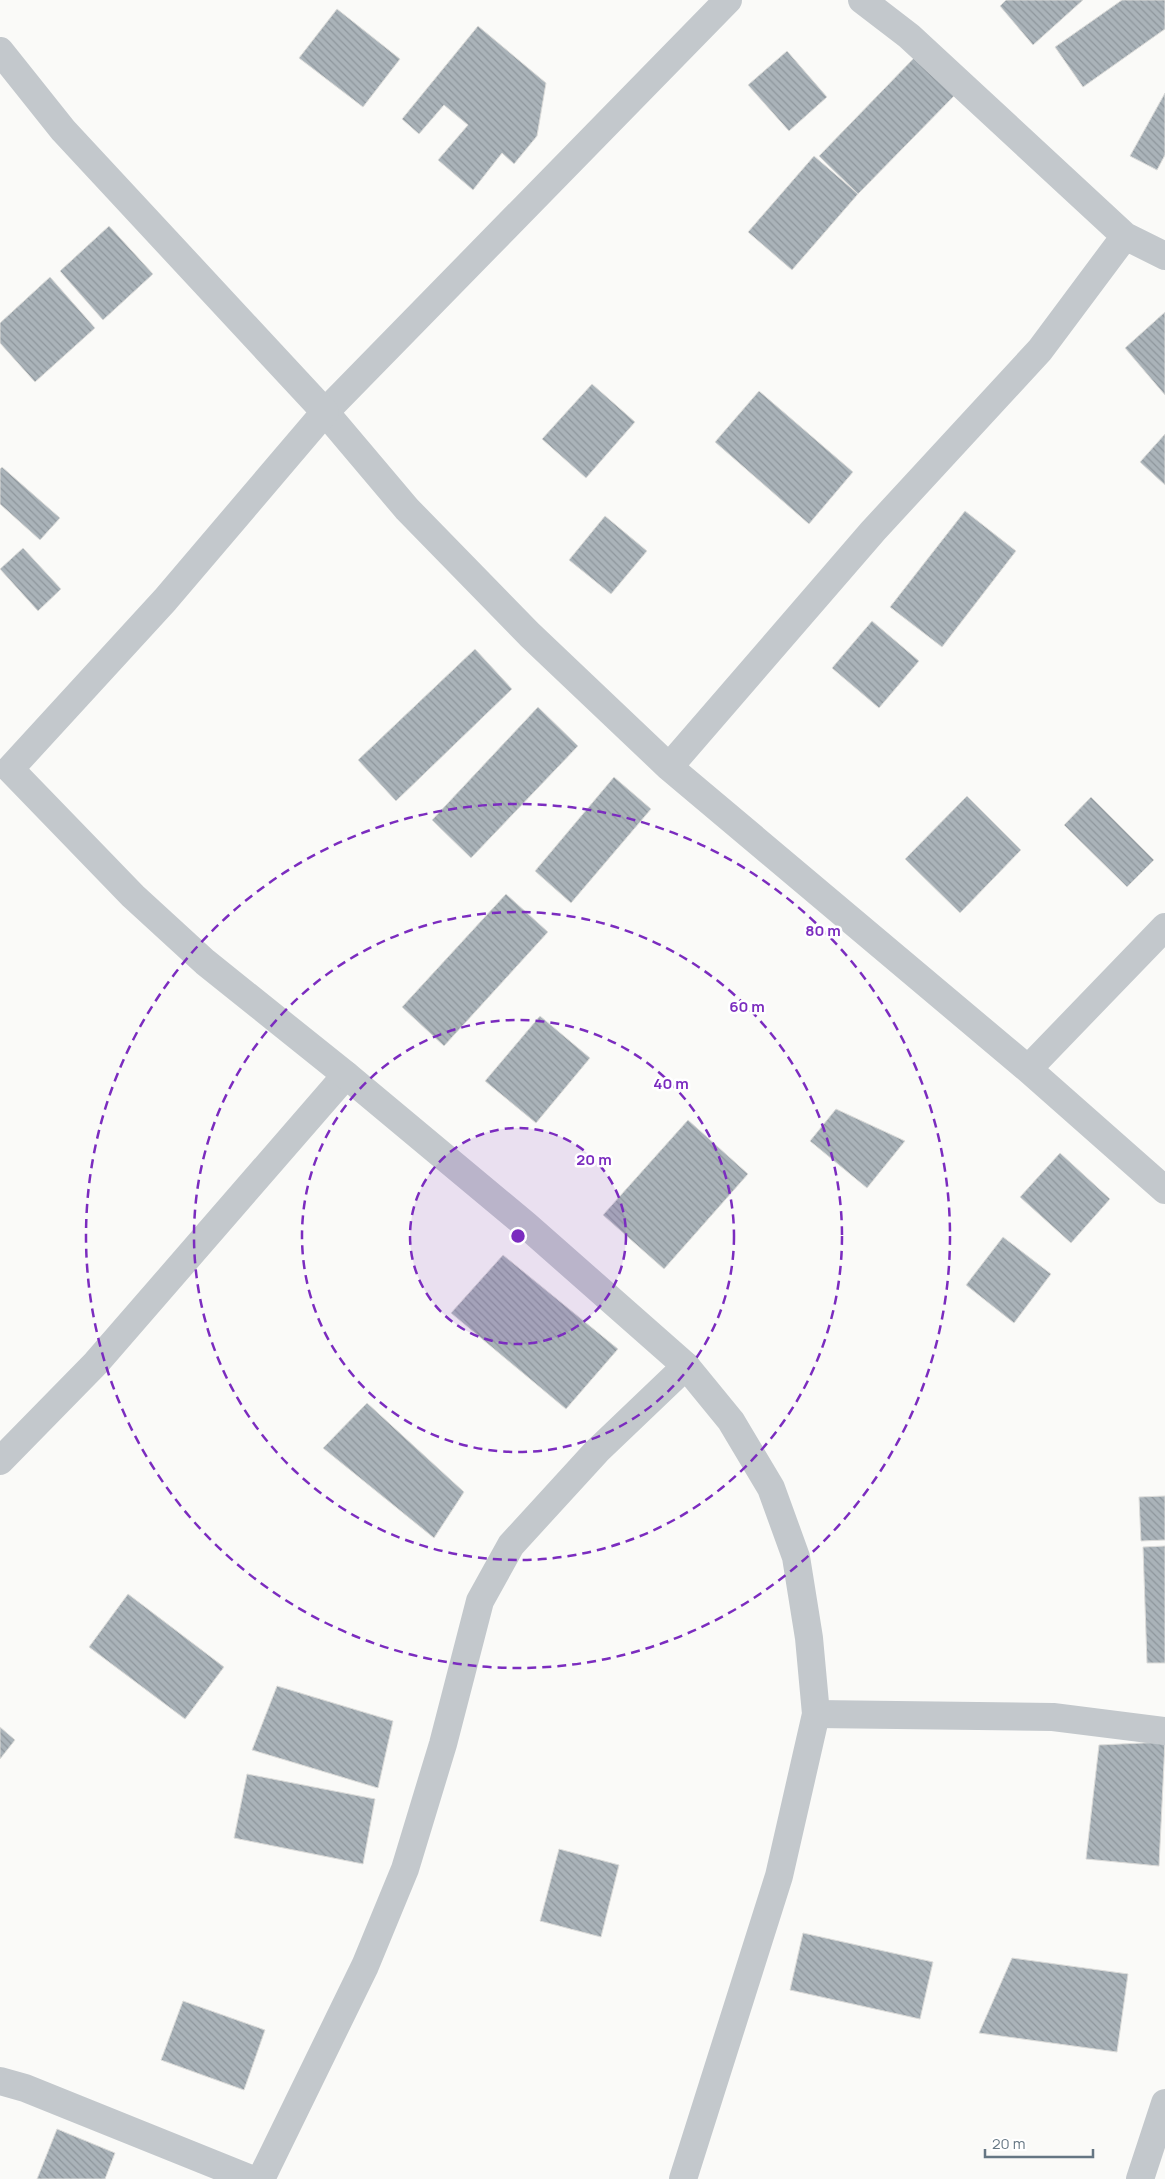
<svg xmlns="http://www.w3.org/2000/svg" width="1165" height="2179" font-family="Manrope,sans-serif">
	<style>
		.building { fill: url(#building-back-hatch); stroke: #dcdcda }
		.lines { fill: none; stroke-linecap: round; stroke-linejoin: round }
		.minor { stroke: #c3c8cc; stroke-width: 28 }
		.tertiary { stroke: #c3c8cc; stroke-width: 28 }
		.ring { fill: none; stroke: #7b2cbf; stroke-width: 2.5; stroke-dasharray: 9 6 }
		.centre { fill: #7b2cbf; stroke: #fff; stroke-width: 2.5 }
		.ring-label { font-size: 15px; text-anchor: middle; font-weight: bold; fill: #7b2cbf; stroke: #fff; stroke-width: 5; stroke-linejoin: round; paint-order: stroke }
	</style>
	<defs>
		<pattern id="building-back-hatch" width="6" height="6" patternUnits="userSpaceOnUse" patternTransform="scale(1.25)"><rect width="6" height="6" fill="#aab3b9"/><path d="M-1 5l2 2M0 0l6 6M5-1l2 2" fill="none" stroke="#8e969c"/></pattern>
	</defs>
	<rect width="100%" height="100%" fill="#fafaf8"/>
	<path class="building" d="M 1006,0 L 1083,0 L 1033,45 L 1000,6 Z
		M 1122,0 L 1165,0 L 1165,29 L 1083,87 L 1055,47 Z
		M 337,9 L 400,59 L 363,107 L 299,58 Z
		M 478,26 L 546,83 L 537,136 L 514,164 L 502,153 L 473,190 L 438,160 L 468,125 L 444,105 L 419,134 L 402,119 Z
		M 787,51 L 827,97 L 789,131 L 748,85 Z
		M 915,57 L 954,96 L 858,194 L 819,156 Z
		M 1165,93 L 1165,155 L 1157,170 L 1130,156 Z
		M 814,156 L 858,194 L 792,270 L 748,232 Z
		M 109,226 L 153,274 L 103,320 L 60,271 Z
		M 50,277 L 95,328 L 35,382 L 0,343 L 0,323 Z
		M 1165,312 L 1165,395 L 1125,348 Z
		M 592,384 L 635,422 L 586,478 L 542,439 Z
		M 759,391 L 853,472 L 809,524 L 715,442 Z
		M 1165,434 L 1165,485 L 1140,462 Z
		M 2,467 L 60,518 L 40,540 L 0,504 L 0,469 Z
		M 965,511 L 1016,551 L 942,647 L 890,607 Z
		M 605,516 L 647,551 L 611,594 L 569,560 Z
		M 23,548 L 61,589 L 38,611 L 0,569 Z
		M 872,621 L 919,661 L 879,708 L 832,668 Z
		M 475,649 L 512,689 L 396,801 L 358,760 Z
		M 538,707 L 578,746 L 471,858 L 432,820 Z
		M 614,777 L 651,809 L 571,903 L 535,871 Z
		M 967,796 L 1021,850 L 960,913 L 905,859 Z
		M 1091,797 L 1154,860 L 1127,887 L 1064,825 Z
		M 506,894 L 548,932 L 444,1046 L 402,1007 Z
		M 540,1016 L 590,1058 L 536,1123 L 485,1081 Z
		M 836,1109 L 905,1141 L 867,1188 L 810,1141 Z
		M 688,1120 L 748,1174 L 664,1269 L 603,1215 Z
		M 1060,1153 L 1110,1199 L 1071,1243 L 1020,1197 Z
		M 1003,1237 L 1051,1274 L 1014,1323 L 966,1285 Z
		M 503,1255 L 618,1349 L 566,1409 L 451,1313 Z
		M 367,1403 L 464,1492 L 434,1538 L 323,1448 Z
		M 1165,1496 L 1165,1540 L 1141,1541 L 1139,1497 Z
		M 1165,1546 L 1165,1663 L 1147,1663 L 1143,1547 Z
		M 128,1594 L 224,1667 L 185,1719 L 89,1647 Z
		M 277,1686 L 393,1721 L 378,1788 L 252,1750 Z
		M 0,1727 L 15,1740 L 0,1759 Z
		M 1165,1742 L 1159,1866 L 1086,1859 L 1099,1745 Z
		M 247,1774 L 375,1799 L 363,1864 L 234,1838 Z
		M 559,1849 L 619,1865 L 601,1937 L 540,1921 Z
		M 803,1933 L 933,1962 L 920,2019 L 790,1990 Z
		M 1012,1958 L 1128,1974 L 1117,2052 L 979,2033 Z
		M 183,2001 L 265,2030 L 244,2090 L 161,2060 Z
		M 57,2129 L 115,2153 L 105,2179 L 37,2179 Z"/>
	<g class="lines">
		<path class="minor" d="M 728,0 L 325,412 L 407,509 L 530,635 L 669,767 L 1028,1069 L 1165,1190
			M 862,0 L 909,36 L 1125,236 L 1165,256
			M 669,767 L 873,531 L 1040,350 L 1125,236
			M 1028,1069 L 1165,927
			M 0,1461 L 96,1363 L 346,1075
			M 816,1714 L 1053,1717 L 1165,1731
			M 0,2081 L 25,2088 L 251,2179
			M 261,2179 L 365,1966 L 405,1869 L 443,1744 L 480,1601 L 511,1545 L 597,1451 L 686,1366
			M 1140,2179 L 1165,2103"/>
		<path class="tertiary" d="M 0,51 L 63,130 L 325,412 L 165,600 L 10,769 L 133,896 L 205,962 L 346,1075 L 526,1225 L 686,1366 L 731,1421 L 771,1488 L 796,1557 L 809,1638 L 816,1714 L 779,1876 L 683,2179"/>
	</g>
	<circle cx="518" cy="1236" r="108" fill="#7b2cbf" fill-opacity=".12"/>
	<g class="ring">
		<circle cx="518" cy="1236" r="108"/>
		<circle cx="518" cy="1236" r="216"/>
		<circle cx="518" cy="1236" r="324"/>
		<circle cx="518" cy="1236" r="432"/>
	</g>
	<circle cx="518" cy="1236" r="8" class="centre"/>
	<g class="ring-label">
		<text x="823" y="936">80 m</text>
		<text x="747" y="1012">60 m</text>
		<text x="671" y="1089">40 m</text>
		<text x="594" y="1165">20 m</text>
	</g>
	<path d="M985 2149v8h108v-8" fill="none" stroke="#657683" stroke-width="2.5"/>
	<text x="992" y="2149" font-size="15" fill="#657683" stroke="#ffffff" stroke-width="4" paint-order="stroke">20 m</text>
</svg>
